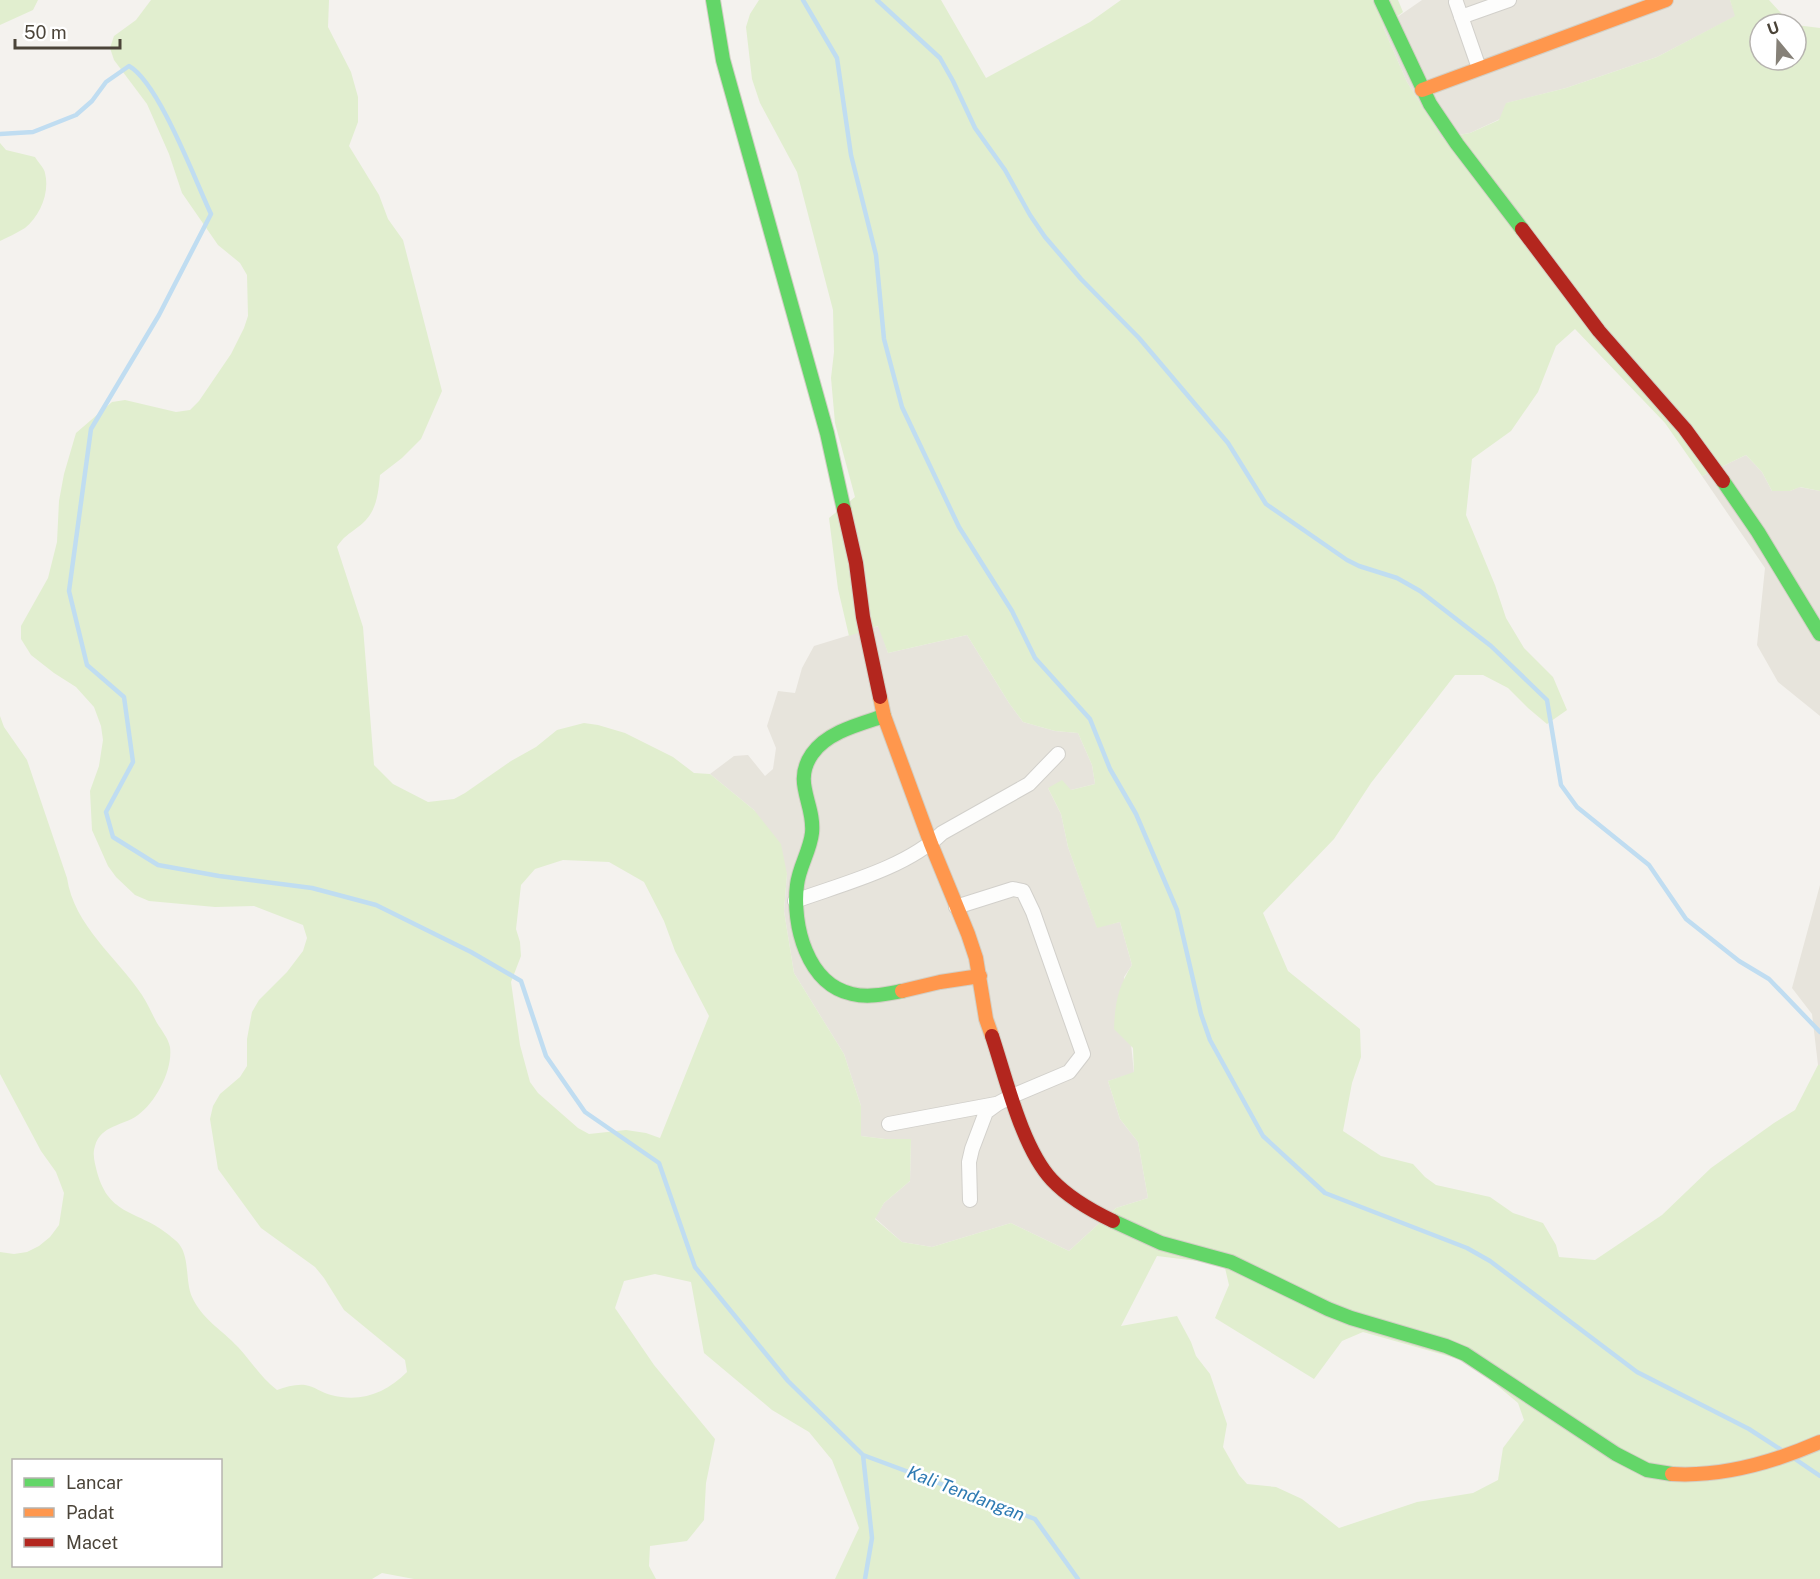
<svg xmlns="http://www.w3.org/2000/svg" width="1820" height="1579" font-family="'Public Sans',sans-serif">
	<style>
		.residential { fill: #e7e4dc }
		.green { fill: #e1eecf; fill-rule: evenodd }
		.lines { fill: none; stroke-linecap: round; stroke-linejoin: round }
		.stream { stroke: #c0ddf1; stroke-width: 4.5 }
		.street-casing { stroke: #d2d0cb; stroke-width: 16 }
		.fast-casing { stroke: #d3cfc5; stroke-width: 16 }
		.slow-casing { stroke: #d3cfc5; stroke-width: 16 }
		.jam-casing { stroke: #d3cfc5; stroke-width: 16 }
		.street { stroke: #fdfdfc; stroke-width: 14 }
		.fast { stroke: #63d668; stroke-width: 14 }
		.slow { stroke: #ff974d; stroke-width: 14 }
		.jam { stroke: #b3261e; stroke-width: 14 }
		.labels { text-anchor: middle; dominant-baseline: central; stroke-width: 5; stroke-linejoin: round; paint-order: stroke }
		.water-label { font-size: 18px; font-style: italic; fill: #2e7ab2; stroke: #fff }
	</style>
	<rect width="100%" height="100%" fill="#f4f2ee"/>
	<path class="residential" d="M 1422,0 L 1730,0 L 1736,16 L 1657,57 L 1566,88 L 1507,103 L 1500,119 L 1470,133 L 1441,138 L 1407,82 L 1383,27 Z
		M 1746,455 L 1762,472 L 1772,491 L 1790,491 L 1799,487 L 1820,491 L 1820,716 L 1778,682 L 1757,645 L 1765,568 L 1702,476 Z
		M 879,626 L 888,653 L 967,635 L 1009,703 L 1023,722 L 1055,731 L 1078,733 L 1092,765 L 1095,784 L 1071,790 L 1048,788 L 1061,814 L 1068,847 L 1097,927 L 1120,922 L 1132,965 L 1124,977 L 1134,1073 L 1108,1081 L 1120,1119 L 1138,1142 L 1148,1198 L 1116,1208 L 1069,1251 L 1011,1223 L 932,1247 L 902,1242 L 875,1218 L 884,1203 L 910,1181 L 911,1139 L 885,1139 L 861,1136 L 861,1106 L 844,1054 L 794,973 L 784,911 L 787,874 L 754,810 L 710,774 L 734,756 L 748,755 L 765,776 L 773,769 L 776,748 L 767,726 L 778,691 L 795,693 L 802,668 L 814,646 Z
		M 1820,885 L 1820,1065 L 1818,1065 L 1812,1014 L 1792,988 Z"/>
	<path class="green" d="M 0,0 L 38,0 L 33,10 L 0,25 Z
		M 151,0 L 329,0 L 328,27 L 351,72 L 358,97 L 358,122 L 349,146 L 379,195 L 388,219 L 403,240 L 442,391 L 421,439 L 402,458 L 380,475 C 378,497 376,514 358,527 C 349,534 343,537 337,547 L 363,627 L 374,765 L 393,784 L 428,802 L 454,799 L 465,793 L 511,761 L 536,747 L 557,730 L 584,723 L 598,725 L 625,733 L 673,757 L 694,773 L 710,774 L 754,810 L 781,844 L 787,874 L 784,911 L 794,973 L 844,1054 L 861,1106 L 861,1136 L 885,1139 L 911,1139 L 910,1181 L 884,1203 L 875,1219 L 902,1242 L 932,1247 L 1011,1223 L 1069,1251 L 1116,1208 L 1148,1198 L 1138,1142 L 1120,1119 L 1108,1081 L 1134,1072 L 1133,1048 L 1114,1029 C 1115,1003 1118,987 1132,965 L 1120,922 L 1097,928 L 1068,847 L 1061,814 L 1048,788 L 1062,780 L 1071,790 L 1095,784 L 1092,765 L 1078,733 L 1055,731 L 1023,722 L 1009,703 L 967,635 L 888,653 L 878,626 L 849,636 L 838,589 L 829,518 L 855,497 L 835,423 L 831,378 L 834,352 L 833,310 L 797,172 L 760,103 L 752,79 L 746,27 L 750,14 L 759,0 L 941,0 L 986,78 L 1090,22 L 1121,0 L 1398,0 L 1403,12 L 1383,27 L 1407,82 L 1442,138 L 1470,133 L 1499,120 L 1506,103 L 1566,88 L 1657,57 L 1735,16 L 1730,0 L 1769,0 L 1791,24 L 1760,24 L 1760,60 L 1796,60 L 1796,25 L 1820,28 L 1820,491 L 1800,487 L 1790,491 L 1772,491 L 1762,472 L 1746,455 L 1702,476 L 1665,423 L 1575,329 L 1556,346 L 1538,392 L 1511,431 L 1472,459 L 1466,515 L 1495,585 L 1506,618 L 1524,648 L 1553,677 L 1567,710 L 1547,724 L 1528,708 L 1508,688 L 1483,675 L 1455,675 L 1371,783 L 1334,839 L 1263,913 L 1288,971 L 1360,1029 L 1361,1057 L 1352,1083 L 1343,1131 L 1381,1156 L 1413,1164 L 1425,1177 L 1436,1185 L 1490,1197 L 1513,1213 L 1543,1223 L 1556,1245 L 1559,1257 L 1595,1260 L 1662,1215 L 1711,1168 L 1774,1123 L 1795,1110 L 1818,1065 L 1820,1065 L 1820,1579 L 835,1579 L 859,1528 L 832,1460 L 809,1432 L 772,1410 L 704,1353 L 691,1282 L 655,1274 L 624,1281 L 615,1308 L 654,1365 L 715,1439 L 706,1483 L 704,1520 L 687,1541 L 650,1546 L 649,1566 L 656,1579 L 414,1579 L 382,1573 L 372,1579 L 0,1579 L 0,1252 L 14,1254 L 27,1252 L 39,1246 L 50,1237 L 59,1225 L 64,1193 L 56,1172 L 41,1151 L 0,1074 L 0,716 L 4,727 L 27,760 L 67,878 C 74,926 117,957 142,995 C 148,1004 152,1014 157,1023 C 162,1031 168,1038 170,1047 C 173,1070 156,1102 138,1115 C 123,1126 101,1125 95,1146 C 92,1155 95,1163 97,1172 C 109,1217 139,1210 169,1235 C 172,1238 177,1241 179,1244 C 190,1258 185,1281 192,1297 C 202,1319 222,1330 238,1347 C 251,1361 261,1378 277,1390 C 286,1387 296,1384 305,1385 C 314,1386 322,1393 331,1395 C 361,1403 386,1393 407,1372 L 405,1360 L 344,1310 L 324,1278 L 315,1267 L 261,1228 L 218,1169 L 210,1119 L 213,1106 L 220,1094 L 240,1077 L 247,1066 L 247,1039 L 252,1012 L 259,1000 L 287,972 L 303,951 L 307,938 L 303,925 L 254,906 L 215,907 L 149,901 L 135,895 L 116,877 L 108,866 L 92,830 L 90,791 L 99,766 L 103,740 L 101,726 L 94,707 L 76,687 L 54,673 L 31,655 L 21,639 L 21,626 L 48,578 L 57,542 L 59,501 L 64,474 L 76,433 L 112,402 L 125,400 L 176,412 L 190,410 L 199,401 L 231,354 L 244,328 L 248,316 L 247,275 L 240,263 L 218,245 L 182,193 L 169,154 L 147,104 L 114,60 L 110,48 L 114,36 L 136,20 ZM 563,860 L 609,862 L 644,882 L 664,921 L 675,951 L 709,1016 L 660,1138 L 646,1133 L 626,1130 L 589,1134 L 578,1128 L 538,1093 L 530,1082 L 520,1045 L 511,982 L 521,956 L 520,942 L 516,929 L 521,885 L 535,869 ZM 1157,1256 L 1214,1263 L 1225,1268 L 1229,1285 L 1215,1318 L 1314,1379 L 1342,1341 L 1363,1332 L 1469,1362 L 1518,1403 L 1524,1420 L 1503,1448 L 1498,1480 L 1473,1493 L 1417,1502 L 1339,1528 L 1302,1499 L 1276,1487 L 1247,1484 L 1239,1475 L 1223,1447 L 1227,1424 L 1210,1374 L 1196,1356 L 1191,1342 L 1177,1316 L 1121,1326 ZM 14,1460 L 220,1460 L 220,1566 L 14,1566 Z
		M 0,143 L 6,150 L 35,157 C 38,162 44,168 45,173 C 50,193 40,216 25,228 C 17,233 8,237 0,241 Z"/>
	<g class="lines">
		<path class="stream" d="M 803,0 L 837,58 L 851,155 L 876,255 L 884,339 L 902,407 L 959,527 L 1012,611 L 1035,658 L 1090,719 L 1110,769 L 1136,814 L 1177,910 L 1201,1014 L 1210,1040 L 1263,1136 L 1325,1193 L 1467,1248 L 1490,1261 L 1637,1372 L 1749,1429 L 1783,1451
			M 877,0 L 940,58 L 953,81 L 975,128 L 1005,170 L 1030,215 L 1045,237 L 1081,279 L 1139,338 L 1228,443 L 1266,504 L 1347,560 L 1359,566 L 1397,578 L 1420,591 L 1491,646 L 1547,700 L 1561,785 L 1577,807 L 1649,865 L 1686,919 L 1739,961 L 1769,979 L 1820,1032
			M 0,134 L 33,132 L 76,115 L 92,101 L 106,82 L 129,66 C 159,83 195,180 211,214 L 159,315 L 91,429 L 69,591 L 87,665 L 124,697 L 133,762 L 106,812 L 113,837 L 158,865 L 219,876 L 312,888 L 376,905 L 471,952 L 521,981 L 546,1056 L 585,1112 L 659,1163 L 695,1267 L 788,1381 L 863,1455 L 872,1538 L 865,1579
			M 863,1455 L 1035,1519 L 1078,1579
			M 1795,1459 L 1820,1476"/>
		<defs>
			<path id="street" d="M 1456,2 L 1479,68
				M 1461,17 L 1509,0
				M 795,901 C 842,884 906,868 942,833 L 1029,784 L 1058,754
				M 956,907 L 1013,889 L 1023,891 L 1033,912 L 1083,1054 L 1069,1072 L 1012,1096 L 997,1104 L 986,1112 L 972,1149 L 969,1162 L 970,1200
				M 889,1124 L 996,1104"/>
			<path id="fast" d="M 713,0 L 723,60 L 827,433 L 844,510
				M 1381,0 L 1430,104 L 1457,144 L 1522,229
				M 1723,481 L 1758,532 L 1820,634
				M 884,716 C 860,724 827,732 812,754 C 792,783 815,803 812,833 C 810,851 799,867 797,885 C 792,925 807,984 852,994 C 869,998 886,994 902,991
				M 1113,1221 L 1161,1243 L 1231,1262 L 1328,1309 L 1351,1318 L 1446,1346 L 1465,1354 L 1616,1454 L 1647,1470 L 1672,1474"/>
			<path id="slow" d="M 1422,90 L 1666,0
				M 880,697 L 884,716 L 931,844 L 968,934 L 976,958 L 986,1019 L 992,1036
				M 902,991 L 940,982 L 980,976
				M 1672,1474 C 1722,1477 1774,1462 1820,1442"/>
			<path id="jam" d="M 1522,229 L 1599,331 L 1685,429 L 1723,481
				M 844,510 L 856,563 L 863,617 L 880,697
				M 992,1036 C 1006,1078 1022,1148 1052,1180 C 1068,1197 1092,1211 1113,1221"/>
		</defs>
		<use href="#street" class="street-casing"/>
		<use href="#fast" class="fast-casing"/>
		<use href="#slow" class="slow-casing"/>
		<use href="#jam" class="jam-casing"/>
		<use href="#street" class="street"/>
		<use href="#fast" class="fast"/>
		<use href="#slow" class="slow"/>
		<use href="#jam" class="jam"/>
	</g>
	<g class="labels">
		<g class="water-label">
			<text transform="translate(966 1493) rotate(21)">Kali Tendangan</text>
		</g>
	</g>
	<rect x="12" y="1459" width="210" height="108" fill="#ffffff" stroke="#b7b4b0" stroke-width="1.5"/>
	<rect x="24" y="1478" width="30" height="9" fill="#63d668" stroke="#b7b4b0" stroke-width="1.5"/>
	<text x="66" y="1489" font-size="18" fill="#4b4439">Lancar</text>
	<rect x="24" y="1508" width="30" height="9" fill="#ff974d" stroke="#b7b4b0" stroke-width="1.5"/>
	<text x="66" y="1519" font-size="18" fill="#4b4439">Padat</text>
	<rect x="24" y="1538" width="30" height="9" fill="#b3261e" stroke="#b7b4b0" stroke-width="1.5"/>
	<text x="66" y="1549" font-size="18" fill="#4b4439">Macet</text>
	<g transform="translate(1778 42) rotate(341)"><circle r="28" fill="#ffffff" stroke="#b7b4b0" stroke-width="1.5"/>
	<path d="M0-4.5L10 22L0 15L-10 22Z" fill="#868178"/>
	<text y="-9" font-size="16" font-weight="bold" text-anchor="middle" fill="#4b4439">U</text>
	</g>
	<path d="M15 39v9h105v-9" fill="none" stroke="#4b4439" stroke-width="3"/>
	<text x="24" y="39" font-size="18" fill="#4b4439" stroke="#ffffff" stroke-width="4.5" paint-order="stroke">50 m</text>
</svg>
